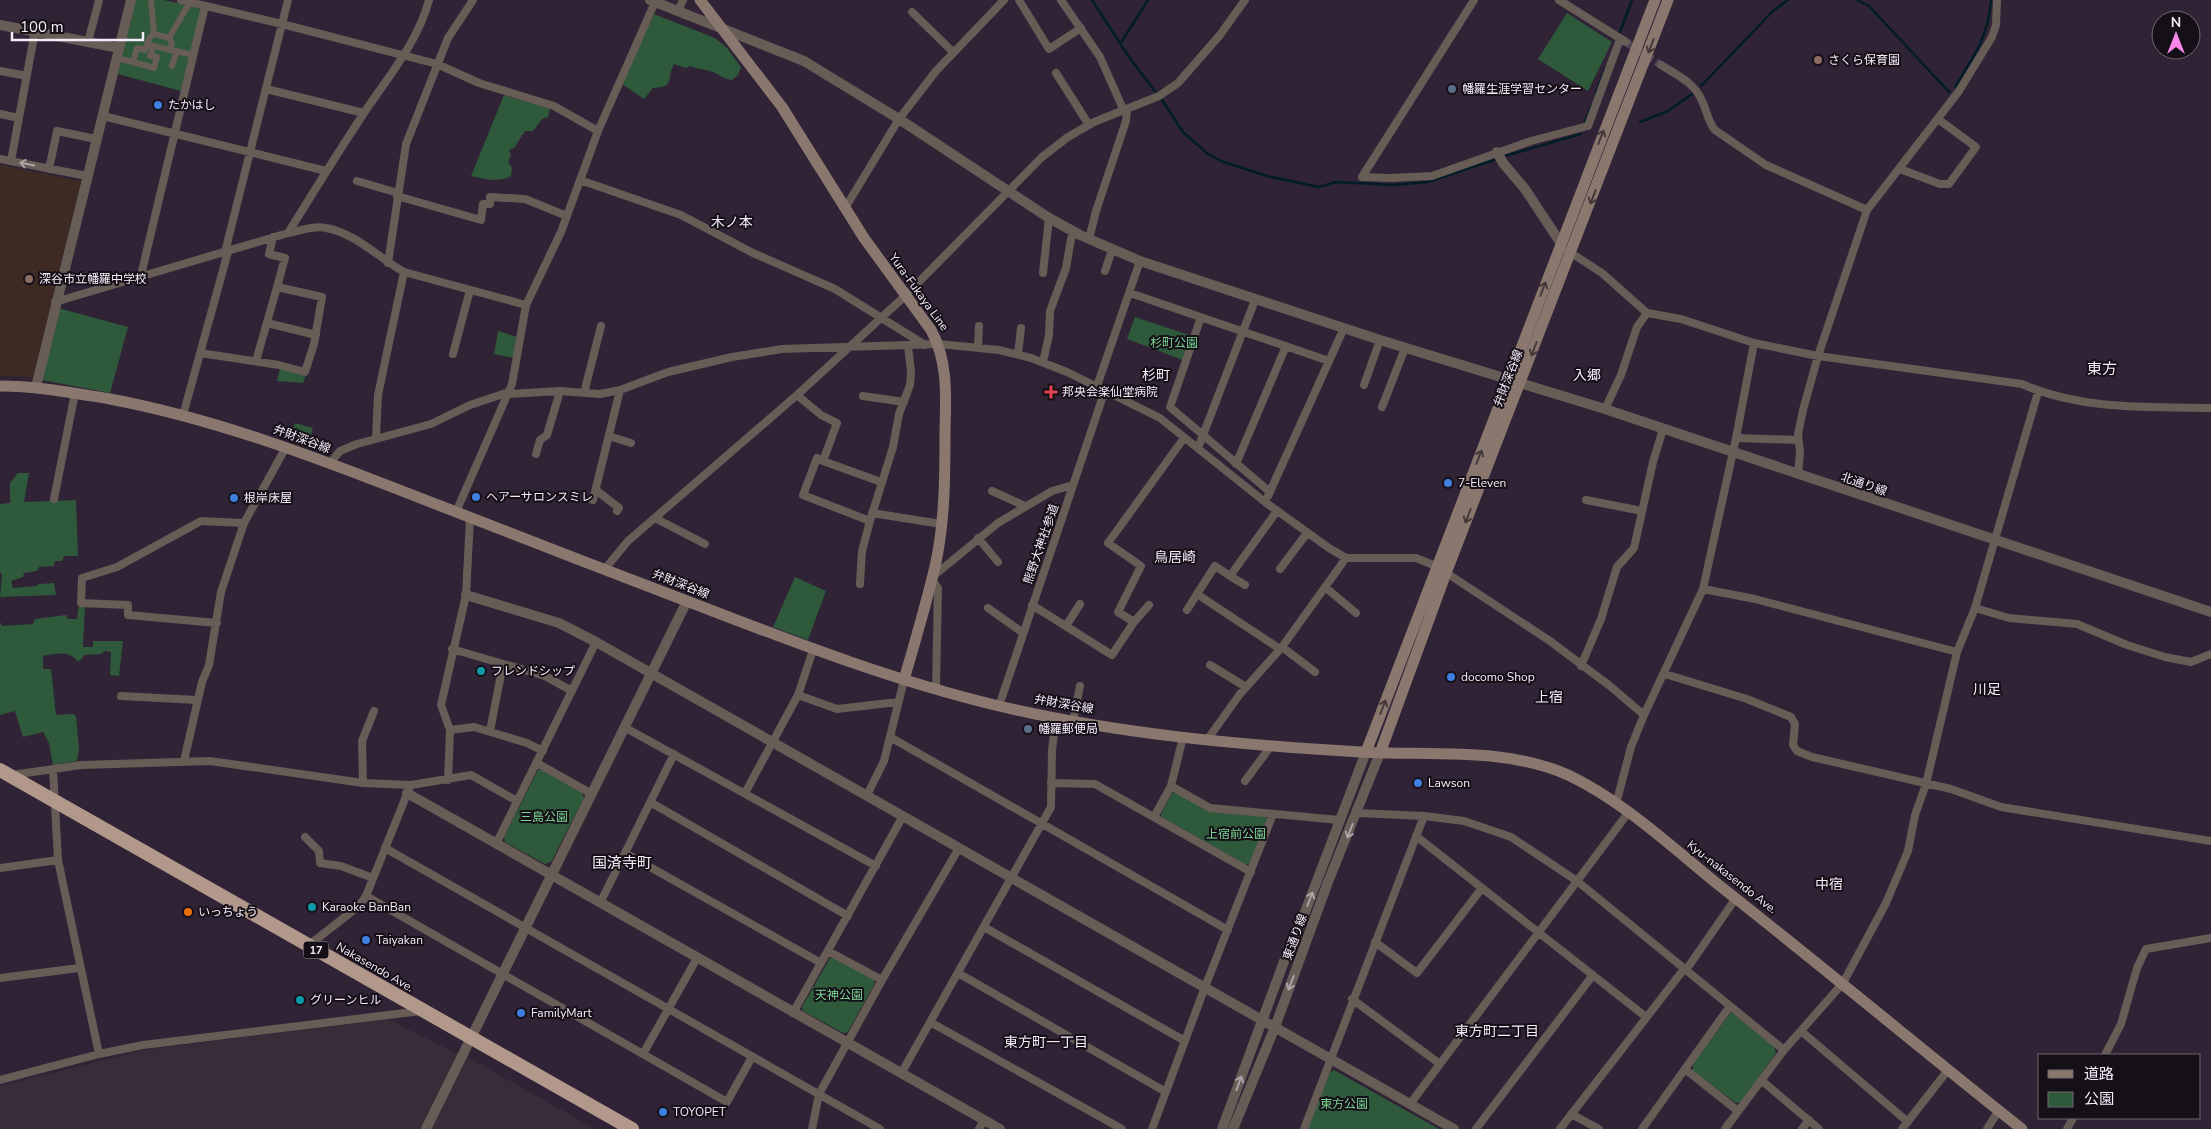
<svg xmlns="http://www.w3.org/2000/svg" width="2211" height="1129" font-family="'Nunito Sans','Noto Sans JP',sans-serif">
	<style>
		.industrial { fill: #392b38 }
		.education { fill: #3d2b23 }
		.green { fill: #2e593a }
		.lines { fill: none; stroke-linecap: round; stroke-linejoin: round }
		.stream { stroke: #001d27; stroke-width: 2.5 }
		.minor-tunnel { stroke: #4e4153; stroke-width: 8; stroke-dasharray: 8 4; stroke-linecap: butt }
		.pedestrian { stroke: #675c56; stroke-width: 6 }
		.minor { stroke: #675c56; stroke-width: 8 }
		.tertiary { stroke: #675c56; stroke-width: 10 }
		.secondary { stroke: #8a786f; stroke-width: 11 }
		.trunk { stroke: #b1988a; stroke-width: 14 }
		.oneway { stroke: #44393a }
		.oneway2 { stroke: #aea4a8 }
		.education-dot { fill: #8d6e63; stroke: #150f17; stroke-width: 2 }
		.service-dot { fill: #5c6f8a; stroke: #150f17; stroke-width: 2 }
		.shop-dot { fill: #3f7fe0; stroke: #150f17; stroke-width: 2 }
		.health-dot { fill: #e0444e; stroke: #150f17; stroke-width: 2 }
		.culture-dot { fill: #0f9aa8; stroke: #150f17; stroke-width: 2 }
		.food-dot { fill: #e8710a; stroke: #150f17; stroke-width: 2 }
		.labels { text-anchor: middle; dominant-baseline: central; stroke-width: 4; stroke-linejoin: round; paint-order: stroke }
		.shield { fill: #150f17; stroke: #b2aab5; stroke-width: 1 }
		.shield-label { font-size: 11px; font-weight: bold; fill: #f5ecf9 }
		.poi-label { font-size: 12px; fill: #f5ecf9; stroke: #150f17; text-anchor: start }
		.street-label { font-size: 12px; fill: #f5ecf9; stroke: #150f17 }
		.park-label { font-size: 12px; fill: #7bd795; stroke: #150f17 }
		.neighbourhood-label { font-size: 14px; fill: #f5ecf9; stroke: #150f17 }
		.quarter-label { font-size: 15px; fill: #f5ecf9; stroke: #150f17 }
	</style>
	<rect width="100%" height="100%" fill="#302336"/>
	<path class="industrial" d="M 387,1019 L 462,1056 L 425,1129 L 0,1129 L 0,1086 L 144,1050 Z
		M 466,1056 L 595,1129 L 429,1129 Z"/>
	<path class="education" d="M 0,165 L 81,181 L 33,377 L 0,376 Z"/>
	<path class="green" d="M 136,0 L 164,0 L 199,8 L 201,12 L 181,91 L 118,74 Z
		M 1567,13 L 1612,42 L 1588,91 L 1538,59 Z
		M 654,14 L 715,38 L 727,48 L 741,67 L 738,75 L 732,80 C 720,78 718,73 710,71 C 703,69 697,69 690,66 L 686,68 L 674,64 C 666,79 676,87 653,88 L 644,99 L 622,84 Z
		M 504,95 L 550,108 L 548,117 L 542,119 L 533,131 L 525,131 L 514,148 L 509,150 L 511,155 L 508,162 L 512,168 L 511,176 C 500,183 483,179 471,176 Z
		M 58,308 L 128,327 L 110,393 L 42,380 Z
		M 1135,317 L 1192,336 L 1183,360 L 1127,339 Z
		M 498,331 L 517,337 L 514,358 L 494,354 Z
		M 280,368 L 306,375 L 303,383 L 277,381 Z
		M 295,423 L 313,428 L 308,446 L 290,439 Z
		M 18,473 L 29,473 L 24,502 L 76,500 L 78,556 L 64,556 L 62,561 L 55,561 L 54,566 L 39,567 L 37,571 L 24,573 L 23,577 L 11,581 L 13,588 L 37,586 L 39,583 L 40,584 L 54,583 L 56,595 L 0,597 L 2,575 L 0,572 L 0,504 L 10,503 L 10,483 Z
		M 795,577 L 826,591 L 808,640 L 773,627 Z
		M 79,605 L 85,605 L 83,647 L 93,647 L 93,641 L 123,641 L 119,676 L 110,675 L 111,652 L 105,651 L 101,654 L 84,655 L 81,660 L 77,661 C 69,650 56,654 43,656 L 43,669 L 51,669 L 56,715 L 73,714 L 76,716 L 79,749 L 77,761 L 53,765 L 49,743 L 43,732 L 23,737 L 15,711 L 0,715 L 0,622 L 2,626 L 33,624 L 35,619 L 66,615 L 68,619 L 77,619 Z
		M 542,769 L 582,792 L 584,798 L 551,862 L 545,864 L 505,842 L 504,837 L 538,770 Z
		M 1176,792 L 1208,811 L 1265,816 L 1267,818 L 1250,863 L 1246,865 L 1162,817 L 1161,814 L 1172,793 Z
		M 834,957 L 874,980 L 875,983 L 848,1032 L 843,1033 L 803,1011 L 802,1007 L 830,958 Z
		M 1731,1012 L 1774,1046 L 1776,1053 L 1741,1102 L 1736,1103 L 1693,1071 L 1693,1064 Z
		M 1334,1070 L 1439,1129 L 1307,1129 L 1330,1072 Z"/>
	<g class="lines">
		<path class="stream" d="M 1092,0 L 1129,57 L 1164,103 L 1183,132 L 1208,154 L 1221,161 L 1267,176 L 1319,187 L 1336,182 L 1394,185 L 1428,182 L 1494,160
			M 1857,0 L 1869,6 L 1949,92
			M 1620,32 L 1632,0
			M 1122,41 L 1148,0
			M 1701,86 L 1773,11 L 1788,0
			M 1955,87 C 1974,56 1988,38 1991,0
			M 1596,93 L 1606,67
			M 1585,121 L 1592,105
			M 1640,122 L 1668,111 L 1692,94
			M 1505,156 L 1581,134"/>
		<path class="minor-tunnel" d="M 1626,42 L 1661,65"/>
		<path class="pedestrian" d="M 154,34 L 169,38
			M 149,45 L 194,55
			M 170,50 L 172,43 L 169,38 L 190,2
			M 117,58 L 133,62 L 137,48 L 145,50 L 150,37 L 154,34 L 151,0
			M 133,62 L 154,68 L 157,57 L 150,56 L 153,46
			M 172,66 L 177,51"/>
		<path class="minor" d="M 181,0 L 282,24 L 437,64 L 479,83 L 554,106 L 598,131
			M 1019,0 L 1049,49 L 1081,28
			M 1061,0 L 1100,57 L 1124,111
			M 1474,0 L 1362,177 L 1391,178 L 1432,176 L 1531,141 L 1588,126 L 1620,39
			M 1559,0 L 1626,42
			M 678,11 L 683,0
			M 912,12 L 953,52
			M 88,42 L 99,0
			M 1661,65 C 1677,75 1695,83 1702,101 C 1707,111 1708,122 1715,130 L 1766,165 L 1867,210
			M 0,71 L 27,76
			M 1056,73 L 1089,125
			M 266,89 L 364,113
			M 0,114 L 19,118
			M 103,116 L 326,171
			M 0,159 L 87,176
			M 11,161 L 35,31
			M 49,169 L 57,131 L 96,139
			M 1900,169 L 1940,184 L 1949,184 L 1976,147 L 1938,119
			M 580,180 L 681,215 L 753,253 L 835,289 L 925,345
			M 357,181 L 398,193
			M 397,196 L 481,220 L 483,204 L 490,204 L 490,197 L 525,199 L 567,216
			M 845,208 L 899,119 L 936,71 L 1004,0
			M 288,233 C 313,193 338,152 364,113 C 388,77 418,42 429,0
			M 1089,239 L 1096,211 L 1126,121 L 1127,110
			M 1568,251 L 1602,273 L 1647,313 L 1681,319 L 1754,343 L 1818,356 L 2022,384 C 2080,410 2148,407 2211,408
			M 225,252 L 288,0
			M 388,263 L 406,144 L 448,38 L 473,0
			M 1105,271 L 1112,250
			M 1043,273 L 1049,218
			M 141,275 L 205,6
			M 1130,293 L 1329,361
			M 55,302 L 288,233 C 299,231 315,225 326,228 C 355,233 379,258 404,272 L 526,305
			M 1201,317 L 1170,407 L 1270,492
			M 267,323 L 316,335
			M 978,347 L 979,326
			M 200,353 L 279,365 L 305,372 L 314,344 L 322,297 L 277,287 L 285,258 L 269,254 L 273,237
			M 453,354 L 470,290
			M 1018,354 L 1021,328
			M 256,361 L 277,287
			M 1043,362 L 1049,335 L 1050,311 L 1066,268 L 1071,239 L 1074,232
			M 1364,385 L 1380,340
			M 1097,386 L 1140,261
			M 584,393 L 601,326
			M 508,394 L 560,391 L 600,394 L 620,390 L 668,372 L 732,357 L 782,349 L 939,344 L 999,350 L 1031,358 L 1067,372 L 1160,418 L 1265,502 L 1329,548 L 1346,558 L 1416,558 L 1436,566 L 1550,641 L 1610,686 L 1644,715
			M 797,395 L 821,415 L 837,423 L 823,461 L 817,458 L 803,495 L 870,521 L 862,551 L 860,584
			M 863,396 L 904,402
			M 1382,407 L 1405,348
			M 1605,409 L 1621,375 L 1637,327 L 1647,313
			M 183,415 L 228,252
			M 609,436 L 631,443
			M 376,437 L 378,395 L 404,272
			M 1736,438 L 1798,440
			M 1198,448 L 1255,300
			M 536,454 L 540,440 L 547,435 L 560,391
			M 823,461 L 881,482
			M 330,463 L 340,451 L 357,444 L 431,424 L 470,405 L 509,392
			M 1236,464 L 1286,346
			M 1798,474 L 1800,453 L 1798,434 L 1803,410 L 1818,356 L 1867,210 L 1959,91 L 1992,37 L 1996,25 L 1997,0
			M 596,490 L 619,508 L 617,511
			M 992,491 L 1025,506
			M 1268,496 L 1344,328
			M 54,499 L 75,393
			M 593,500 L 620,390
			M 1586,500 L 1642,511
			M 1277,511 L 1230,576 L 1215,566 L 1197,594 L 1280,649
			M 456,512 L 512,384 L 526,305 L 561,232 L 598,131 L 655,2
			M 872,513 L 941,524
			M 655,518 L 705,544
			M 870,521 L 893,447 L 899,414 L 910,385 L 911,371 L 908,346
			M 978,538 L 998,562
			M 1280,569 L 1307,533
			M 604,570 L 628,541 L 797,395 L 905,296 L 1042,157 L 1068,137 L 1094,122 L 1159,96 L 1178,83 L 1220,35 L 1245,0
			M 1230,576 L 1245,585
			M 1325,587 L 1356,613
			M 1703,589 L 1755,599 L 1957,652
			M 1032,605 L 1112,655 L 1134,622 L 1118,612 L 1141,566 L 1108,543 L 1184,438
			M 988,608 L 1023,633
			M 1975,608 L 2009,618 L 2077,624 L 2127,645 L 2165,657 L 2191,662 L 2211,654
			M 1187,610 L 1197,594
			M 1134,622 L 1149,605
			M 217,623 L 128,615 L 128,605 L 81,603 L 82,578 L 117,567 L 201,521 L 244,523
			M 1066,626 L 1080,604
			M 1282,647 L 1315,672
			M 452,649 L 545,676 L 572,691
			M 1210,665 L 1246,687
			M 1581,666 L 1601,619 L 1617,567 L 1634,548 L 1653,462 L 1663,429
			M 1665,674 L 1747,699 L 1791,717 L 1795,724 L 1793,745 L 1797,751 L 1812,757 L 1951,789 L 2001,807 L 2211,841
			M 936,689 L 938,588 L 931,578 L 998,523 L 1052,491 L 1073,485
			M 798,695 L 837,709 L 898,702
			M 121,696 L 197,700
			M 999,706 L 1105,390
			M 1073,721 L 1080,686
			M 624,727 L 876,866
			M 450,730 L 474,727 L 527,743 L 543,751
			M 490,731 L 503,664
			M 890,737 L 1228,930
			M 1207,740 L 1240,694 L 1282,647 L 1346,558
			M 674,754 L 625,853 L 821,963
			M 184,761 L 202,682 L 209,665 L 221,592 L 244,523 L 286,447
			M 537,763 L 592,794
			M 53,769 L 58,860 L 99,1054
			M 12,775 L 81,765 L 210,761 L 363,783 L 411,785 L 471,775 L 517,801
			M 448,780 L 450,730 L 441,705 L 466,595 L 470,518
			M 1245,781 L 1271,746
			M 363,783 L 362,741 L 374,711
			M 1051,783 L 1095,784 L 1251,872
			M 1171,786 L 1210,808 L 1339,820
			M 745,793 L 798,695 L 813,650
			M 867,795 L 884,761 L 904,680
			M 650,802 L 848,916
			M 1616,804 L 1631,747 L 1644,715 L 1703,589 L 1736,438 L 1754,343
			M 1357,813 L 1424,816 L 1464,821 L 1511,837 L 1577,881 L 1784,1050
			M 1154,817 L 1171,786 L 1183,737
			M 1416,836 L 1646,1017
			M 305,837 L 319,851 L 320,863 L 341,866 L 373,878
			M 496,844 L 596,642
			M 385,848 L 880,1129
			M 0,868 L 58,860
			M 366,896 L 727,1102 L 752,1057
			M 600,903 L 625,853
			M 984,927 L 1185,1041
			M 1375,942 L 1417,973 L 1482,888
			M 309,945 L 359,906 L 366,896 L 409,789
			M 828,951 L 882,980
			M 1686,970 L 1736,898
			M 958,973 L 1166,1092
			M 0,978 L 79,968
			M 1352,999 L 1440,1064
			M 793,1013 L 903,816
			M 930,1022 L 1122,1129
			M 1801,1031 L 1908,1122
			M 643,1054 L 697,958
			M 2105,1055 L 2121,1024 L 2137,968 L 2146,949 L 2211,938
			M 1685,1069 L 1738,1111
			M 902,1072 L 1051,807 L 1052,750 L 1056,718
			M 0,1080 L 99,1054 L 143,1045 L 421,1011
			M 1761,1080 L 1819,1129
			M 1410,1104 L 1628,813
			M 1571,1114 L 1599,1129
			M 812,1129 L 819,1094 L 882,980 L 959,848
			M 979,1129 L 984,1120
			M 1152,1129 L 1205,987 L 1273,814
			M 1304,1129 L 1424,816
			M 1476,1129 L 1593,975
			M 1560,1129 L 1684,969
			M 1642,1129 L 1730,1006
			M 1725,1129 L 1784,1050 L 1843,983 L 1886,903 L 1908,851 L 1915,815 L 1926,784 L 1957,652 L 1975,608 L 2038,392
			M 1802,1129 L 1809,1120
			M 1902,1129 L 1948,1070
			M 1987,1129 L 1999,1110
			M 2067,1129 L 2073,1118"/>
		<path class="tertiary" d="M 650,0 L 804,61 L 899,119 L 1049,218 L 1080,235 L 1140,261 L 1380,340 L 1605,409 L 2211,612
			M 0,25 L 119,48
			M 1497,152 L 1503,163 L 1525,189 L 1560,242
			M 36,387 L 131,0
			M 466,595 L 559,623 L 596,642 L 1454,1129
			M 407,793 L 1000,1129
			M 426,1129 L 687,601
			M 1222,1129 L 1289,948 L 1302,920 L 1366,752
			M 1233,1129 L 1275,1027 L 1328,882 L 1380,753"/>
		<path class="secondary" d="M 700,0 L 782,107 L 864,238 L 931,330 C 948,361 946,395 945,430 C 945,474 945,519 936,562 C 927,602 915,641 904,680
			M 0,386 C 37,386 73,393 110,399 C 216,419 315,457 415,496 C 512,534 608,571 705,608 C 801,645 898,682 999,706 C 1117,734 1240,745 1361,752 C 1428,756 1507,747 1568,775 C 1622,800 1674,849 1720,886 C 1822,966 1921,1049 2022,1129
			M 1366,752 L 1655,0
			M 1380,753 L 1446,573 L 1668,0"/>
		<path class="trunk" d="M 0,770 L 632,1129"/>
	</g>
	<defs><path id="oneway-shaft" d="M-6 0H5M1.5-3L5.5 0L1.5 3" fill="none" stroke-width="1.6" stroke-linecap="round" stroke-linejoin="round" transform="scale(1.25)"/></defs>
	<g class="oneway">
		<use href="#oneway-shaft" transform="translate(1651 46) rotate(111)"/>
		<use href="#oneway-shaft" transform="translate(1601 137) rotate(-69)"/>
		<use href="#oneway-shaft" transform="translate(1593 197) rotate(111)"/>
		<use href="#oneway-shaft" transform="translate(1543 289) rotate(-69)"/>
		<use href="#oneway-shaft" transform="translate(1534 349) rotate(111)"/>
		<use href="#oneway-shaft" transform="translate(1479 457) rotate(-69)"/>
		<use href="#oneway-shaft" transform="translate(1468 516) rotate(111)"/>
		<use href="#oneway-shaft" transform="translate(1383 707) rotate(-69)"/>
	</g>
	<g class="oneway2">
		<use href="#oneway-shaft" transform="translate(27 164) rotate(-169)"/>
		<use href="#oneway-shaft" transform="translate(1350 831) rotate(111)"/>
		<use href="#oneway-shaft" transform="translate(1310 899) rotate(-69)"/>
		<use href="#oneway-shaft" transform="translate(1291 983) rotate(111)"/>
		<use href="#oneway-shaft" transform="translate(1239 1083) rotate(-70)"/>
	</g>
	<g class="education-dot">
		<circle cx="1818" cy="60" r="5"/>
		<circle cx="29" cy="279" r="5"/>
	</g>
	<g class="service-dot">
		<circle cx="1452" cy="89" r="5"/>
		<circle cx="1028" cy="729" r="5"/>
	</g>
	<g class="shop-dot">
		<circle cx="158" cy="105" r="5"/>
		<circle cx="1448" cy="483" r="5"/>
		<circle cx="476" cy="497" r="5"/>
		<circle cx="234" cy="498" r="5"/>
		<circle cx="1451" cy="677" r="5"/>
		<circle cx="1418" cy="783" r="5"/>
		<circle cx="366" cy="940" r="5"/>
		<circle cx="521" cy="1013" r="5"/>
		<circle cx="663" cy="1112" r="5"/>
	</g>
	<path class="health-dot" d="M1048.5 384.5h5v5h5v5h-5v5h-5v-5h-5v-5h5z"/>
	<g class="culture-dot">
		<circle cx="481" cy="671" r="5"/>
		<circle cx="312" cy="907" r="5"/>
		<circle cx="300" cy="1000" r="5"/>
	</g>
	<circle class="food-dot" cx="188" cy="912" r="5"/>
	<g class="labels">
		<rect class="shield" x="303.5" y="941.5" width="25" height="17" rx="4"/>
		<g class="shield-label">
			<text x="316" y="950">17</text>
		</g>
		<g class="poi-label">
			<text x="1828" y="60">さくら保育園</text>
			<text x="1462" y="89">幡羅生涯学習センター</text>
			<text x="168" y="105">たかはし</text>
			<text x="39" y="279">深谷市立幡羅中学校</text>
			<text x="1062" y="392">邦央会楽仙堂病院</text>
			<text x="1458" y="483">7-Eleven</text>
			<text x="486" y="497">ヘアーサロンスミレ</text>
			<text x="244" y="498">根岸床屋</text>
			<text x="491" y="671">フレンドシップ</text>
			<text x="1461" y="677">docomo Shop</text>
			<text x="1038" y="729">幡羅郵便局</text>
			<text x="1428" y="783">Lawson</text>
			<text x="322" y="907">Karaoke BanBan</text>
			<text x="198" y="912">いっちょう</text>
			<text x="376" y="940">Taiyakan</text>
			<text x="310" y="1000">グリーンヒル</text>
			<text x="531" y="1013">FamilyMart</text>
			<text x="673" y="1112">TOYOPET</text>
		</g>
		<g class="street-label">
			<text transform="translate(919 292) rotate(54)">Yura-Fukaya Line</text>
			<text transform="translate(1508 378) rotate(-69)">弁財深谷線</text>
			<text transform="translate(302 439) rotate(20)">弁財深谷線</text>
			<text transform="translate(1864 484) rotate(19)">北通り線</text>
			<text transform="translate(1041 544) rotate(-71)">熊野大神社参道</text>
			<text transform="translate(681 584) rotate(21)">弁財深谷線</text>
			<text transform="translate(1064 704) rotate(10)">弁財深谷線</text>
			<text transform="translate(1732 877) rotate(38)">Kyu-nakasendo Ave.</text>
			<text transform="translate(1295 937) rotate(-70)">東通り線</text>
			<text transform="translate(375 967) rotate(30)">Nakasendo Ave.</text>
		</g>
		<g class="park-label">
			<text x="1174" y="343">杉町公園</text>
			<text x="544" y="817">三島公園</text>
			<text x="1236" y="834">上宿前公園</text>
			<text x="839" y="995">天神公園</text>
			<text x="1344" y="1104">東方公園</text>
		</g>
		<g class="neighbourhood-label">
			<text x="732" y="222">木ノ本</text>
			<text x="1156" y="375">杉町</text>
			<text x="1587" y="375">入郷</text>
			<text x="1175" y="557">鳥居崎</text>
			<text x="1987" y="689">川足</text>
			<text x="1549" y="697">上宿</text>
			<text x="1829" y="884">中宿</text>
			<text x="1497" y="1031">東方町二丁目</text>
			<text x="1046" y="1042">東方町一丁目</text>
		</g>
		<g class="quarter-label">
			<text x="2102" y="369">東方</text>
			<text x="622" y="863">国済寺町</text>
		</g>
	</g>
	<rect x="2038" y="1054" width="162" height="65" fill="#150f17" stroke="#6f6771"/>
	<rect x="2048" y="1070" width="25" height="8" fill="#8a786f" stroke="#6f6771"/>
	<text x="2084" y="1079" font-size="15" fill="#f5ecf9">道路</text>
	<rect x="2048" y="1092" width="25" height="15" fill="#2e593a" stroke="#6f6771"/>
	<text x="2084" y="1104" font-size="15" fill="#f5ecf9">公園</text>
	<g transform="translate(2176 35)"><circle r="24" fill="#150f17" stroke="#6f6771"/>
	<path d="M0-4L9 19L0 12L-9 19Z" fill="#f987e9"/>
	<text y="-8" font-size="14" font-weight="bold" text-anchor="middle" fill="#f5ecf9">N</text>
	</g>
	<path d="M12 32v8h131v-8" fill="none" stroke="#f5ecf9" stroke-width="2.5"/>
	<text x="20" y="32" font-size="15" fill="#f5ecf9" stroke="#150f17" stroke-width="4" paint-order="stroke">100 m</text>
</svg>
